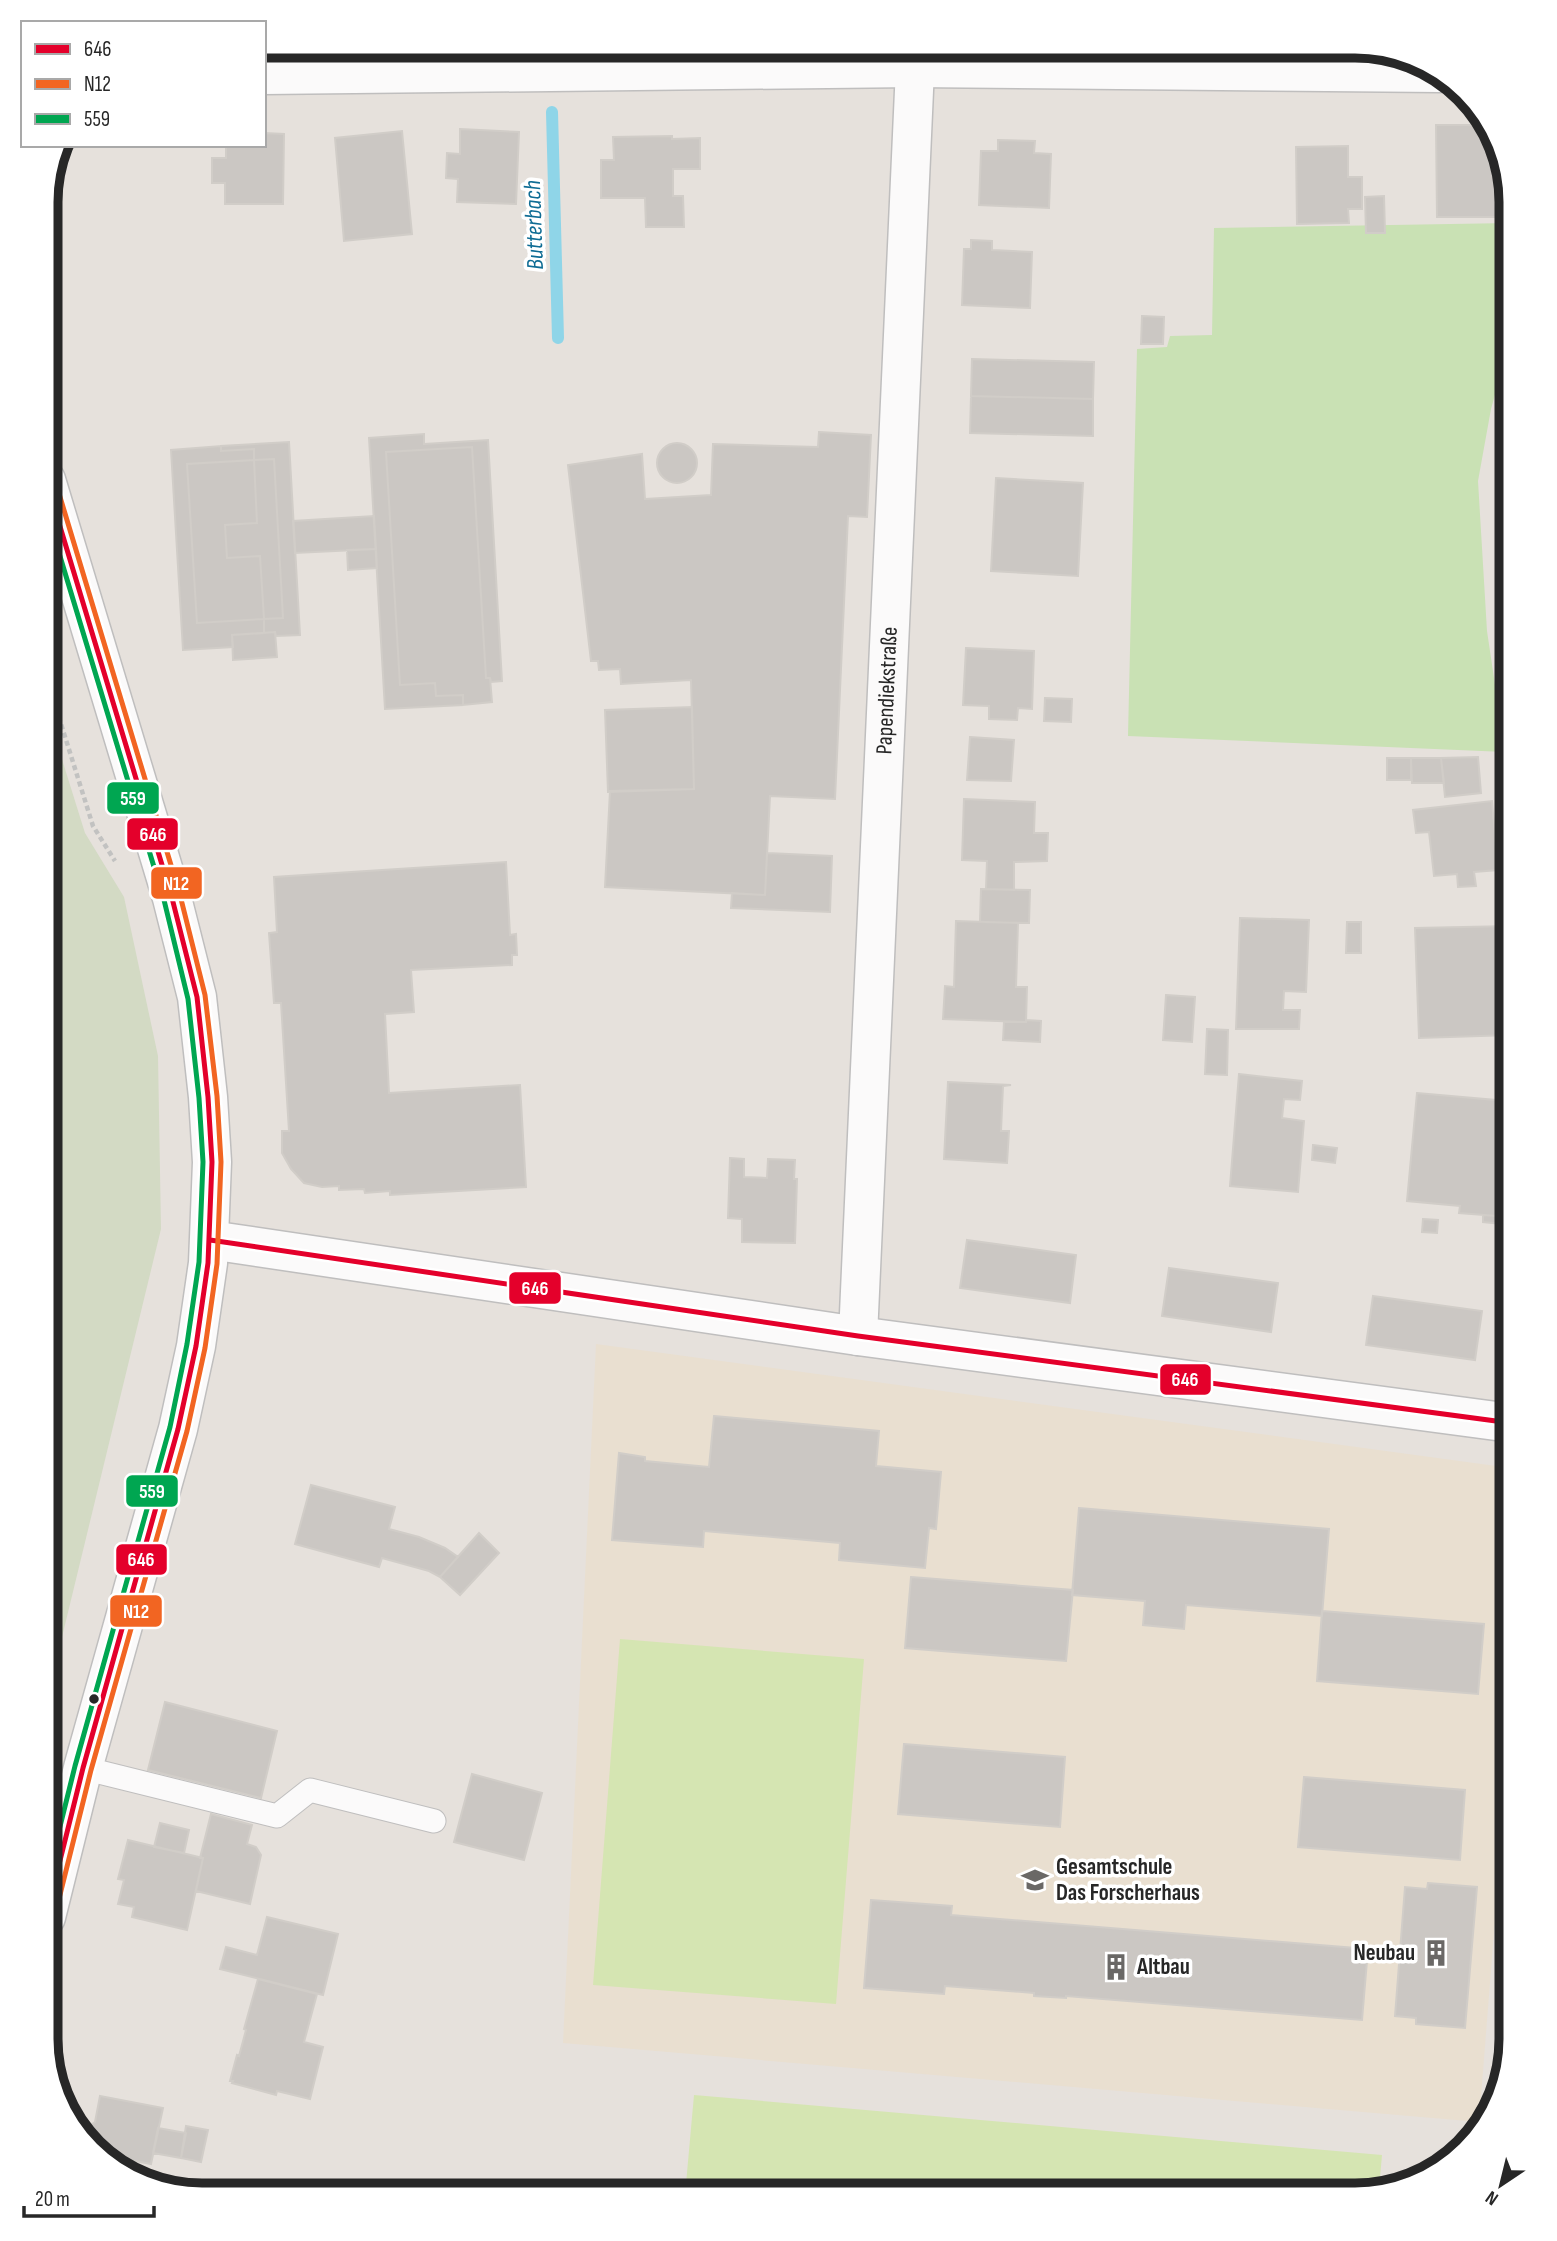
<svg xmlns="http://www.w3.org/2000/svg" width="1557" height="2241" font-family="'Sofia Sans Condensed',sans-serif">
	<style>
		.education { fill: #e9dfd0 }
		.green { fill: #c9e1b4 }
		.cemetery { fill: #d3dac4 }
		.pitch { fill: #d5e5b2 }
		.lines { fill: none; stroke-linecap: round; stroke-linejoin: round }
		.stream { stroke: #8fd5e8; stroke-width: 12 }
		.building { fill: #cbc7c3; stroke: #d1cdc8; stroke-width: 2 }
		.service-casing { stroke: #bfbebe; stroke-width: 25 }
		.minor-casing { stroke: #bfbebe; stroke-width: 41 }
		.secondary-casing { stroke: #bfbebe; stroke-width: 41 }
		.path { stroke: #c2c2c1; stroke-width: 4.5; stroke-dasharray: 5 3.5; stroke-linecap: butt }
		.service { stroke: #fbfafa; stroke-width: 23 }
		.minor { stroke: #fbfafa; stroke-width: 38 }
		.secondary { stroke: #fbfafa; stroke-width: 38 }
		.bus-1-casing { stroke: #fff; stroke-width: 10 }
		.bus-2-casing { stroke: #fff; stroke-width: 10 }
		.bus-3-casing { stroke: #fff; stroke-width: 10 }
		.bus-1 { stroke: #e4002b; stroke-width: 5 }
		.bus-2 { stroke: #f26522; stroke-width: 5 }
		.bus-3 { stroke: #00a651; stroke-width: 5 }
		.bus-dot { fill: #272727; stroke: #fff; stroke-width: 2.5 }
		.labels { text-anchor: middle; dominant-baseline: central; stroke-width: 7; stroke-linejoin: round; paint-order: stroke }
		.street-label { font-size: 23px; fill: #272727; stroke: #fff }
		.poi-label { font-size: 23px; font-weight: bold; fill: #272727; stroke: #fff; text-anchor: start }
		.water-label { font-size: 24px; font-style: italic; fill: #0e6c94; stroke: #fff }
		.rim { fill: none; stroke: #272727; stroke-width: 9 }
		.line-badge { stroke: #fff; stroke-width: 2.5 }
		.badge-label { font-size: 19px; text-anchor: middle; font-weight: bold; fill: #fff }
	</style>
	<rect width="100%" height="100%" fill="#e6e1dc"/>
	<path class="education" d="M 596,1344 L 1511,1468 L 1511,1717 L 1479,2122 L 563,2043 Z"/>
	<path class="green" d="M 1511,223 L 1511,337 L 1491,409 L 1478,481 L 1487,631 L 1505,752 L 1128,736 L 1137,349 L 1167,347 L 1170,336 L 1212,335 L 1214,228 Z"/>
	<path class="cemetery" d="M 46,708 L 85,833 L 124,897 L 158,1056 L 161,1229 L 46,1703 Z"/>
	<path class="pitch" d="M 620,1639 L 864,1659 L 836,2004 L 593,1985 Z
		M 694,2095 L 1382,2155 L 1379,2189 L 1355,2195 L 685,2195 Z"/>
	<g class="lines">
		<path class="stream" d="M 552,112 L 558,338"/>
	</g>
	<path class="building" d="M 1436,125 L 1491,125 L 1512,202 L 1511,217 L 1437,217 Z
		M 460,129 L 519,132 L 516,204 L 457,202 L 458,179 L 446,178 L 447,153 L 460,154 Z
		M 402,131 L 412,234 L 344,241 L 335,138 Z
		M 264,133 L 284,134 L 283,204 L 225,204 L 225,183 L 212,183 L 212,158 L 226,158 L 226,145 L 264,145 Z
		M 672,136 L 672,139 L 700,138 L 700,169 L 673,169 L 673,196 L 683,196 L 684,227 L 646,227 L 645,198 L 601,198 L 601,160 L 614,160 L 613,137 Z
		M 998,140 L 1035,141 L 1034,153 L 1051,154 L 1049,208 L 979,205 L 981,151 L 998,151 Z
		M 1348,146 L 1348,177 L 1362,177 L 1362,209 L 1348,209 L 1349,223 L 1297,224 L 1296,147 Z
		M 1384,196 L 1385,233 L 1366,233 L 1365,197 Z
		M 971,240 L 992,241 L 992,250 L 1032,252 L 1030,308 L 962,305 L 964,249 L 971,249 Z
		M 1142,316 L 1164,317 L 1163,344 L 1141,344 Z
		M 972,359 L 1094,362 L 1093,399 L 971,396 Z
		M 971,396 L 1093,399 L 1093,436 L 970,433 Z
		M 819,432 L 871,435 L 867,517 L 848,516 L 835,799 L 770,796 L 765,895 L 605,887 L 610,791 L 694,789 L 691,680 L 621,684 L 620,669 L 599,670 L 598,661 L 591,661 L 568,465 L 642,454 L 645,499 L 711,495 L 713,444 L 818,447 Z
		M 424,434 L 424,444 L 488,440 L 502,681 L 491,682 L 490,678 L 486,678 L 472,447 L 386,452 L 400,685 L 435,683 L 436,696 L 463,695 L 463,705 L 385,709 L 369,438 Z
		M 289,442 L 300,635 L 276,636 L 275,632 L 264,633 L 264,619 L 283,618 L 274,459 L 254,460 L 254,449 L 221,451 L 221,446 Z
		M657 463a20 20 0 1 1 40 0a20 20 0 1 1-40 0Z
		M 221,446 L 221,451 L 254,449 L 254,460 L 187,464 L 197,623 L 264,619 L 264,633 L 232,635 L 233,647 L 183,650 L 171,450 Z
		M 472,447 L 486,678 L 490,678 L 492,702 L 463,705 L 463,695 L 436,696 L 435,683 L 400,685 L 386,452 Z
		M 274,459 L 283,618 L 264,619 L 260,556 L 227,558 L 225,525 L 257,523 L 254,460 Z
		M 254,460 L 257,523 L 225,525 L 227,558 L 260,556 L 264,619 L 197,623 L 187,464 Z
		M 996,478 L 1083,483 L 1078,576 L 991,571 Z
		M 374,516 L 376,549 L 295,553 L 293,521 Z
		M 376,549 L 377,568 L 348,570 L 347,550 Z
		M 275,632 L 277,657 L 233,660 L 232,635 Z
		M 966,648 L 1034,651 L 1032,709 L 1018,708 L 1017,720 L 989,719 L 989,706 L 963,705 Z
		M 1045,698 L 1072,699 L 1071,722 L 1044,721 Z
		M 692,707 L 694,789 L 608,792 L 605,710 Z
		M 970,737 L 1014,740 L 1011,781 L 967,780 Z
		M 1478,757 L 1481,793 L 1445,797 L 1441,758 Z
		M 1387,758 L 1411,758 L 1411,780 L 1387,780 Z
		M 1411,758 L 1441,758 L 1444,783 L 1412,783 Z
		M 964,799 L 1035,802 L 1034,833 L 1048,833 L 1047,861 L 1014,862 L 1014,890 L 986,889 L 987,861 L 962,860 Z
		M 1492,801 L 1498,870 L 1474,872 L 1476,886 L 1458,887 L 1457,874 L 1434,876 L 1429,832 L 1416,833 L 1413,810 Z
		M 767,853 L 832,856 L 830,912 L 731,908 L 732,893 L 765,895 Z
		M 506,862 L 510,935 L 516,934 L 517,955 L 512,955 L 512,965 L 411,970 L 414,1012 L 385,1014 L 389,1093 L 520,1085 L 526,1187 L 390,1195 L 390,1191 L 365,1193 L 364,1189 L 339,1190 L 339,1186 L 322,1187 L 304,1183 L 291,1169 L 282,1153 L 282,1131 L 289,1131 L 281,1003 L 274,1003 L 269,933 L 277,932 L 274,877 Z
		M 981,889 L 1030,890 L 1029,923 L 980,922 Z
		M 1240,918 L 1309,920 L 1306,992 L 1284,991 L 1283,1010 L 1300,1010 L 1299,1029 L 1236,1029 Z
		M 956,921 L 1018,923 L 1016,987 L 1027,987 L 1026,1022 L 943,1019 L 945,986 L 954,987 Z
		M 1347,922 L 1361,922 L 1361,953 L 1346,953 Z
		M 1511,926 L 1511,1035 L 1419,1038 L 1415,928 Z
		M 1166,995 L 1195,997 L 1192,1042 L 1163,1040 Z
		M 1026,1020 L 1041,1021 L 1040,1042 L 1003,1040 L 1004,1022 L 1026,1022 Z
		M 1207,1029 L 1228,1030 L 1227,1075 L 1205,1074 Z
		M 1239,1074 L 1302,1081 L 1300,1100 L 1284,1099 L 1282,1118 L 1304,1121 L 1298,1192 L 1230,1186 Z
		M 948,1082 L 1011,1085 L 1003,1086 L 1001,1131 L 1009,1131 L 1007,1163 L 944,1159 Z
		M 1417,1093 L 1507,1101 L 1504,1133 L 1511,1134 L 1511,1146 L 1503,1146 L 1501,1165 L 1511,1166 L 1510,1217 L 1459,1213 L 1460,1206 L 1407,1201 Z
		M 1507,1101 L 1511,1102 L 1511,1134 L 1504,1133 Z
		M 1313,1145 L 1337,1148 L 1335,1163 L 1312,1160 Z
		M 730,1158 L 744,1159 L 744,1177 L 767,1178 L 768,1159 L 795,1160 L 794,1179 L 797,1179 L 795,1243 L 742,1242 L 742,1219 L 728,1218 Z
		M 1511,1196 L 1511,1225 L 1483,1222 L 1483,1215 L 1510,1217 Z
		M 1423,1219 L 1438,1220 L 1437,1233 L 1422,1232 Z
		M 967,1240 L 1076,1255 L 1070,1303 L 960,1288 Z
		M 1169,1268 L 1278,1283 L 1271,1332 L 1162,1316 Z
		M 1373,1296 L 1482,1311 L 1475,1360 L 1366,1345 Z
		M 714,1416 L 879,1431 L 876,1466 L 941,1472 L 936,1529 L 929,1528 L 925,1568 L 839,1560 L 840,1543 L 704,1531 L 703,1547 L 612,1540 L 619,1453 L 645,1457 L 645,1461 L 709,1467 Z
		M 311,1485 L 395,1507 L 389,1529 L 419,1537 L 445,1548 L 458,1557 L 440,1577 L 429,1571 L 382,1558 L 379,1567 L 295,1544 Z
		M 1079,1508 L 1329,1529 L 1322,1616 L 1186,1605 L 1184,1629 L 1143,1625 L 1145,1601 L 1072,1595 Z
		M 479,1533 L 499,1553 L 460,1595 L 440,1577 Z
		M 911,1577 L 1073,1590 L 1066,1661 L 905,1648 Z
		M 1322,1611 L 1484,1624 L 1478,1694 L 1317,1681 Z
		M 165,1702 L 277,1731 L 261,1798 L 148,1770 Z
		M 904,1744 L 1065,1757 L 1060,1827 L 898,1814 Z
		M 472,1774 L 542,1793 L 524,1860 L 454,1842 Z
		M 1304,1777 L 1465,1790 L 1460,1860 L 1298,1847 Z
		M 211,1814 L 252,1825 L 247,1844 L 256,1847 L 261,1855 L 250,1904 L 196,1891 L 203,1858 L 200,1858 Z
		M 160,1823 L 189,1830 L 184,1853 L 154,1847 Z
		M 128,1840 L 203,1858 L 187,1930 L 132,1917 L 134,1907 L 118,1904 L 124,1880 L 118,1879 Z
		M 1428,1883 L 1477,1887 L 1465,2028 L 1416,2024 L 1416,2018 L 1395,2016 L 1405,1887 L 1427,1889 Z
		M 871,1900 L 952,1906 L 951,1915 L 1368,1949 L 1362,2020 L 1066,1996 L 1066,1998 L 1034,1996 L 1034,1993 L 945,1986 L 944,1994 L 864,1988 Z
		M 267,1917 L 338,1934 L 323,1995 L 220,1969 L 226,1947 L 257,1955 Z
		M 258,1979 L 317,1994 L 304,2042 L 323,2047 L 310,2099 L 277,2091 L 276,2095 L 232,2083 L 233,2081 L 230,2081 L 237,2055 L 239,2056 L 246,2030 L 244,2029 Z
		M 100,2096 L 163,2108 L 151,2164 L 135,2161 L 132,2174 L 120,2171 L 110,2161 L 111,2156 L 103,2154 L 83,2134 L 85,2129 L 95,2122 Z
		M 186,2126 L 208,2130 L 201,2162 L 181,2158 Z
		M 158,2128 L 186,2133 L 181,2158 L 153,2153 Z"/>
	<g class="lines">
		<defs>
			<path id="service" d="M 83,1768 L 277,1816 L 310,1790 L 434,1821"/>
			<g id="minor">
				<path d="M 264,75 L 915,68 L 1440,73"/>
				<path d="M 210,1240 L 858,1336 L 1511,1423"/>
				<path id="s1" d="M 858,1336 L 916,46"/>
			</g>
			<path id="secondary" d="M 46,1917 L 83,1768 L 178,1429 L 196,1346 L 208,1263 L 212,1162 L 208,1097 L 197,997 L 172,898 L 46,480"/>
		</defs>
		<use href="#service" class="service-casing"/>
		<use href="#minor" class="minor-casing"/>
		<use href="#secondary" class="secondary-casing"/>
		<path class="path" d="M 46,676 L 93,826 L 115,861
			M 46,1303 L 51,1240"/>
		<use href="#service" class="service"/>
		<use href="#minor" class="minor"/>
		<use href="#secondary" class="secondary"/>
		<defs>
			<path id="bus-1" d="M 46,480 L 172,898 L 197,997 L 208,1097 L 212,1162 L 208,1263 L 196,1346 L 178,1429 L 83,1768 L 46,1917
				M 210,1240 L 858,1336 L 1511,1423"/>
			<path id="bus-2" d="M 54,477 L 180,895 L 205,995 L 217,1096 L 221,1162 L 217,1264 L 205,1348 L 187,1431 L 91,1770 L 54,1919"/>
			<path id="bus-3" d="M 46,1883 L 75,1766 L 170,1427 L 187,1344 L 199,1262 L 203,1162 L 199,1098 L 188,999 L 164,900 L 46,510"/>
		</defs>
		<use href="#bus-1" class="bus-1-casing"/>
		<use href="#bus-2" class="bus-2-casing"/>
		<use href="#bus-3" class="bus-3-casing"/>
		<use href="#bus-1" class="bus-1"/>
		<use href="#bus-2" class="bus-2"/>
		<use href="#bus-3" class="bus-3"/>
	</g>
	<defs>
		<symbol id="school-bare" viewBox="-9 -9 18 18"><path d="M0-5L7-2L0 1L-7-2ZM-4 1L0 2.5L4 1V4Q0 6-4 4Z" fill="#6a6866" stroke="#fff" stroke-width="2.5" paint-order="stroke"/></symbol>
		<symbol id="building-bare" viewBox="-9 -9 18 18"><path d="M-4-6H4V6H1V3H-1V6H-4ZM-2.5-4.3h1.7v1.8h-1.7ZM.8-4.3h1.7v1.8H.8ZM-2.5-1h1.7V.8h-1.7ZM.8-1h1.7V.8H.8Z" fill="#6a6866" stroke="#fff" stroke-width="2.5" paint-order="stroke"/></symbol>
	</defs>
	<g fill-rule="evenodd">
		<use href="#school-bare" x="1016" y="1861" width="38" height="38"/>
		<use href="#building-bare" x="1417" y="1934" width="38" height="38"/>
		<use href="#building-bare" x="1097" y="1948" width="38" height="38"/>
	</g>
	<circle class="bus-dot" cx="94" cy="1699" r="6"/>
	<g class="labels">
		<g class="street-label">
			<text stroke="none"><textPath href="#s1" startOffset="646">Papendiekstraße</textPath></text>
		</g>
		<g class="poi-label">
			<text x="1056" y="1867">Gesamtschule<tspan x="1056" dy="26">Das Forscherhaus</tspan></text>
			<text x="1415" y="1953" text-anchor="end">Neubau</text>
			<text x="1137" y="1967">Altbau</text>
		</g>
		<g class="water-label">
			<text transform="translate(534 225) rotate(-92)">Butterbach</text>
		</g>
	</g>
	<path d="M0 0H1557V2241H0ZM202 58H1355A144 144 0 0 1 1499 202V2039A144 144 0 0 1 1355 2183H202A144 144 0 0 1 58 2039V202A144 144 0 0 1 202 58Z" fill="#fff" fill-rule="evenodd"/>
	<path class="rim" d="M202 58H1355A144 144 0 0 1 1499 202V2039A144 144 0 0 1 1355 2183H202A144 144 0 0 1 58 2039V202A144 144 0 0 1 202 58Z"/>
	<g class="line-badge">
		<rect x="106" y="781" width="54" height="34" rx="7" fill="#00a651"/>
		<rect x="126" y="817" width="53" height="34" rx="7" fill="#e4002b"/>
		<rect x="150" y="866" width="53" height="34" rx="7" fill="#f26522"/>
		<rect x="508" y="1271" width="54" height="34" rx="7" fill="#e4002b"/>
		<rect x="1159" y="1363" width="53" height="33" rx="7" fill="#e4002b"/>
		<rect x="125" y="1474" width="54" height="34" rx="7" fill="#00a651"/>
		<rect x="115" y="1543" width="53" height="33" rx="7" fill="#e4002b"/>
		<rect x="109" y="1594" width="54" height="34" rx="7" fill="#f26522"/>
	</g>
	<g class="badge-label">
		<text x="133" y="805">559</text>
		<text x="153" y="841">646</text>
		<text x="176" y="890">N12</text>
		<text x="535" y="1295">646</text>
		<text x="1185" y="1386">646</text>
		<text x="152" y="1498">559</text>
		<text x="141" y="1566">646</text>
		<text x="136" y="1618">N12</text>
	</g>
	<rect x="21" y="21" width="245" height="126" fill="#ffffff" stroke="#a9a9a9" stroke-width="2"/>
	<rect x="35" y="44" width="35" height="10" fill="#e4002b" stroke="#a9a9a9" stroke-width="2"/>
	<text x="84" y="56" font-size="21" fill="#272727">646</text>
	<rect x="35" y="79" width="35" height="10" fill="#f26522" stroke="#a9a9a9" stroke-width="2"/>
	<text x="84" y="91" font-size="21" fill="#272727">N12</text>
	<rect x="35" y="114" width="35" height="10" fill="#00a651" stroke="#a9a9a9" stroke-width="2"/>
	<text x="84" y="126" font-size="21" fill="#272727">559</text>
	<g transform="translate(1501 2185) rotate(215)" stroke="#ffffff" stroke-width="5" paint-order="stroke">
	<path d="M0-5L12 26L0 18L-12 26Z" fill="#272727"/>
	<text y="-10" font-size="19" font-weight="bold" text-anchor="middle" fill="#272727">N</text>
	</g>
	<path d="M24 2206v10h130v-10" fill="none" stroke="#272727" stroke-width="3.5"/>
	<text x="35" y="2206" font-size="21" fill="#272727" stroke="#ffffff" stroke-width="5" paint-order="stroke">20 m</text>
</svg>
